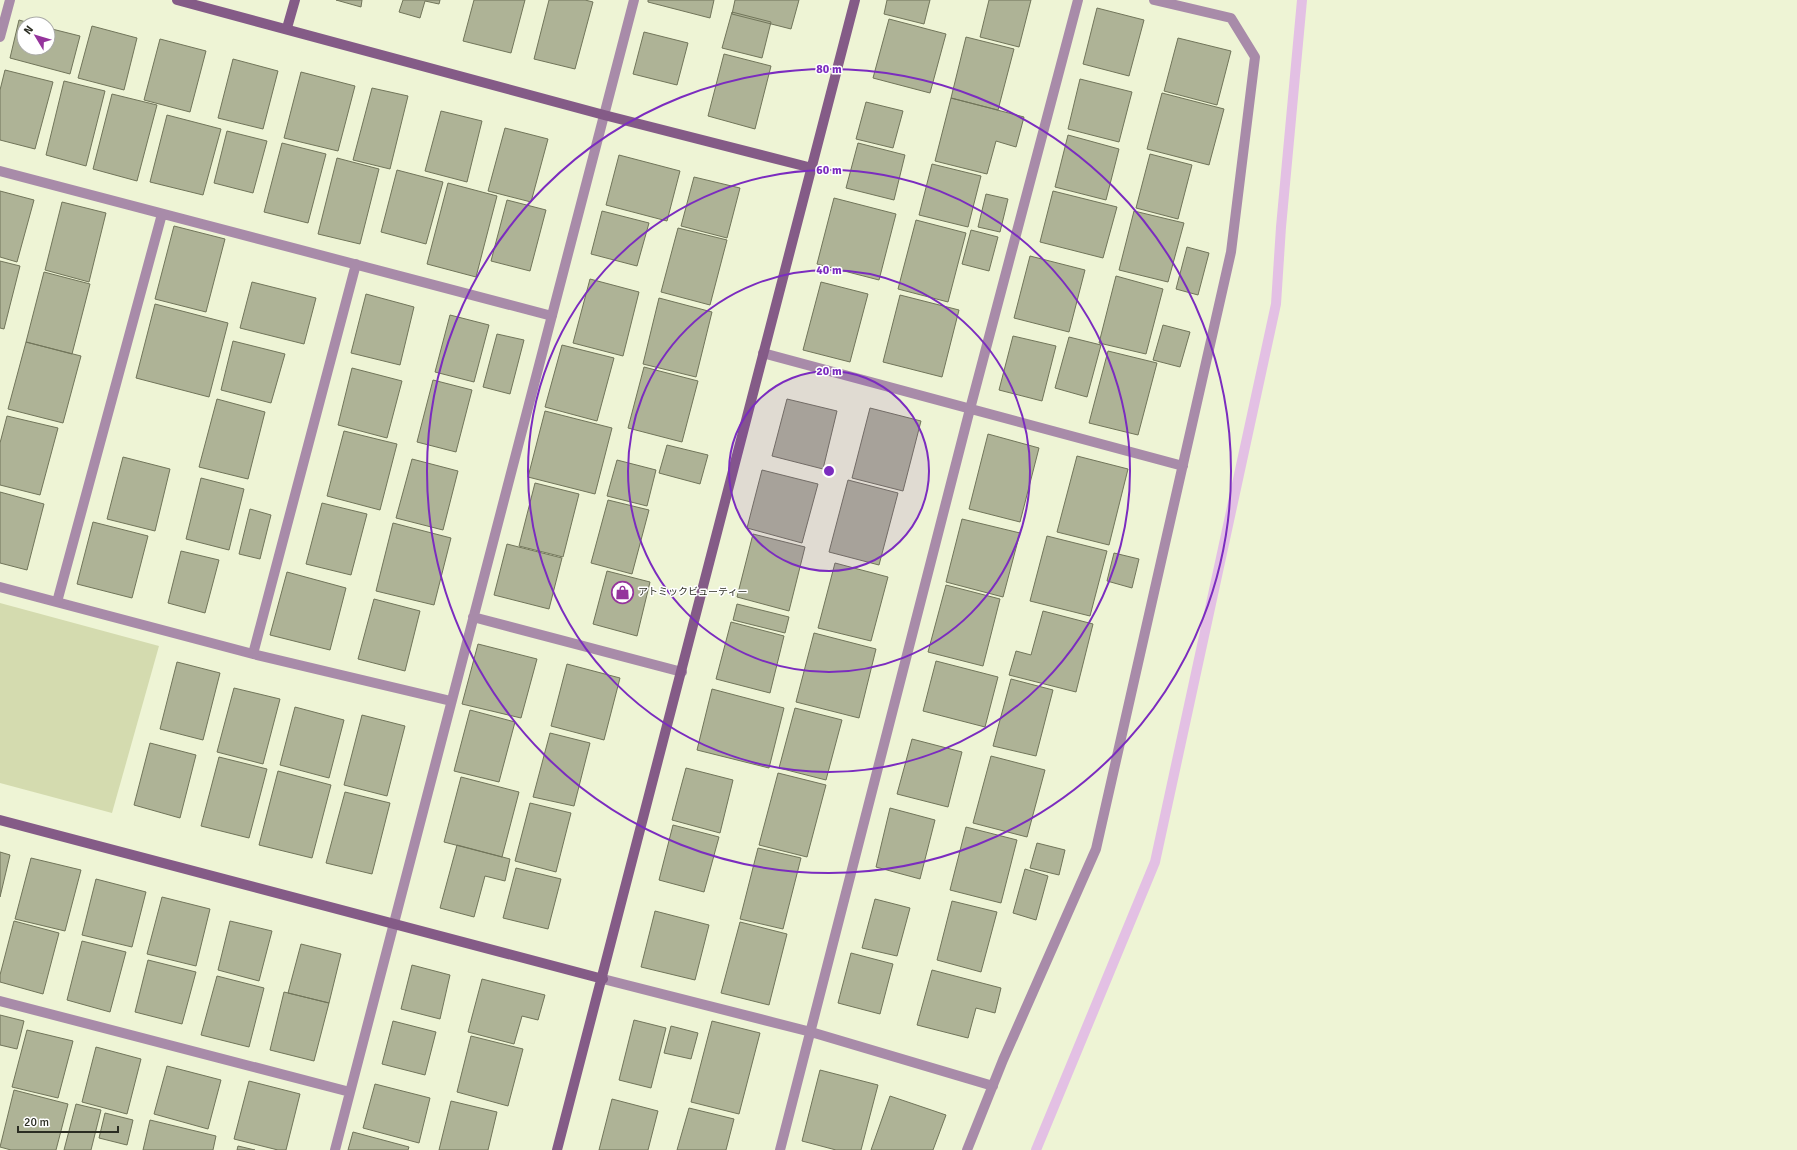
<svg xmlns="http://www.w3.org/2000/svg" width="1797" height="1150" font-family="Signika,'Noto Sans JP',sans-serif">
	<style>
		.green { fill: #d4dbaf }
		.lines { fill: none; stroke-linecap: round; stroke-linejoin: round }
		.stream { stroke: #e3c0e4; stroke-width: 10 }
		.building { fill: #aeb396; stroke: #71755a }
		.street { stroke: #a88ba9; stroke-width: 10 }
		.secondary { stroke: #845b87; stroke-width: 10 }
		.ring { fill: none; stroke: #7b2cbf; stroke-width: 2 }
		.labels { text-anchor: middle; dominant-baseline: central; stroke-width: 3; stroke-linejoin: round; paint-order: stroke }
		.poi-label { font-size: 10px; fill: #2b2d22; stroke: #fff; text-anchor: start }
		.centre { fill: #7b2cbf; stroke: #fff; stroke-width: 2 }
		.ring-label { font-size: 12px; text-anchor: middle; font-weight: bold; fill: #7b2cbf; stroke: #fff; stroke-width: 3; stroke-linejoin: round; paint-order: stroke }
	</style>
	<rect width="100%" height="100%" fill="#eef4d5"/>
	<path class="green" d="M 0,603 L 159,646 L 112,813 L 0,783 Z"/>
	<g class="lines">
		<path class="stream" d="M 1036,1150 L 1155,862 L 1276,304 L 1281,227 L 1302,0"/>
	</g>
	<path class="building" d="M 336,0 L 362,0 L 361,7 Z
		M 403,0 L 440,0 L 439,4 L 425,1 L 420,18 L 399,12 Z
		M 474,0 L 525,0 L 511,53 L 463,41 Z
		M 549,0 L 585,0 L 593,2 L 575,69 L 534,59 Z
		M 648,0 L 714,0 L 710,18 L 648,2 Z
		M 735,0 L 799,0 L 791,29 L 732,14 Z
		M 887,0 L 930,0 L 924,24 L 884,14 Z
		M 989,0 L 1031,0 L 1019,47 L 980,37 Z
		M 1097,8 L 1144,20 L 1129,76 L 1083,64 Z
		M 732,12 L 771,22 L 762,58 L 722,48 Z
		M 889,19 L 946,34 L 930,93 L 873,78 Z
		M 19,20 L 33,24 L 24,24 L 24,48 L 48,48 L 48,28 L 80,36 L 70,74 L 10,58 Z
		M 92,26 L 137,38 L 124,90 L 78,78 Z
		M 644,32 L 688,43 L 677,85 L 633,74 Z
		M 966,37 L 1014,49 L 998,110 L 951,98 Z
		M 1178,38 L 1231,51 L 1217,105 L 1164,91 Z
		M 160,39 L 206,51 L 190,112 L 144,100 Z
		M 724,54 L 771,66 L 755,129 L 708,116 Z
		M 233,59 L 278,71 L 263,129 L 218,118 Z
		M 5,70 L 53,82 L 35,149 L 0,140 L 0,90 Z
		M 301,72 L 355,86 L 338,151 L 284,138 Z
		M 1080,79 L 1132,92 L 1119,142 L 1068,129 Z
		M 64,81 L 105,91 L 86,166 L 46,155 Z
		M 372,88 L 408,96 L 390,169 L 353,160 Z
		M 1162,93 L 1224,109 L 1209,165 L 1147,149 Z
		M 112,94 L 157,105 L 137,181 L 93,169 Z
		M 951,98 L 1024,117 L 1016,147 L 996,141 L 987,174 L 935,161 Z
		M 866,102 L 903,111 L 893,148 L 856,139 Z
		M 441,111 L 482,121 L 467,182 L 425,171 Z
		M 167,115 L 221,129 L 203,195 L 150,182 Z
		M 505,128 L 548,139 L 531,202 L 488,191 Z
		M 227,131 L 267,141 L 253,193 L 214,183 Z
		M 1068,135 L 1119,149 L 1106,200 L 1055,187 Z
		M 282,143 L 326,154 L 308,223 L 264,212 Z
		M 858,143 L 905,155 L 894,200 L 846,188 Z
		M 1150,154 L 1192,165 L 1178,219 L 1136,208 Z
		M 619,155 L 680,171 L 667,221 L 606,205 Z
		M 337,158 L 379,169 L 360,244 L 318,234 Z
		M 932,164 L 981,176 L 968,227 L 919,215 Z
		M 397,170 L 443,182 L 426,244 L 381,232 Z
		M 694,177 L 740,188 L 727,238 L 681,226 Z
		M 448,183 L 497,196 L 476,277 L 427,264 Z
		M 0,191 L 34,200 L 17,262 L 0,257 Z
		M 1053,191 L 1117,207 L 1103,258 L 1040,242 Z
		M 986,194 L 1008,199 L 1000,232 L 978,227 Z
		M 834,198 L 896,214 L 879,280 L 817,264 Z
		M 507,200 L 546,210 L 530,271 L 491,261 Z
		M 62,202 L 106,213 L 89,282 L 45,270 Z
		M 602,211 L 649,223 L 637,266 L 591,254 Z
		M 1134,211 L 1184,223 L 1168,282 L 1119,270 Z
		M 916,220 L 966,233 L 948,302 L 898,289 Z
		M 174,226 L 225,239 L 206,312 L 155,299 Z
		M 678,228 L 727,240 L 710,305 L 661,292 Z
		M 971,230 L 998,237 L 989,271 L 962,264 Z
		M 1187,247 L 1209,253 L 1198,295 L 1176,289 Z
		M 1030,256 L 1085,270 L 1069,332 L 1014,318 Z
		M 0,261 L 20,266 L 4,329 L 0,328 Z
		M 44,272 L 90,284 L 72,354 L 26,342 Z
		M 1116,276 L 1163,289 L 1146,354 L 1099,343 Z
		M 590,279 L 639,292 L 623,356 L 573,343 Z
		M 252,282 L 316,298 L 304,344 L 240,328 Z
		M 821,282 L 868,294 L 850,362 L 803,350 Z
		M 366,294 L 414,307 L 400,365 L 351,353 Z
		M 900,295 L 959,310 L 942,377 L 883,362 Z
		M 659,298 L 712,312 L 696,377 L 643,364 Z
		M 155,304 L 228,323 L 209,397 L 136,378 Z
		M 450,315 L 489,325 L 474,382 L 435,372 Z
		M 1163,325 L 1190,332 L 1180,367 L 1153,360 Z
		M 497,334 L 524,340 L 510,394 L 483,387 Z
		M 1013,336 L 1056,346 L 1042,401 L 999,390 Z
		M 1069,337 L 1101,345 L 1087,397 L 1055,388 Z
		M 233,341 L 285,354 L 271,403 L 221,390 Z
		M 26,342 L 81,356 L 63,423 L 8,409 Z
		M 562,345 L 614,358 L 597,421 L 545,407 Z
		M 1108,351 L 1157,363 L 1138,435 L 1089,423 Z
		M 644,367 L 698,381 L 682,442 L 628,428 Z
		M 352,368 L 402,381 L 387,438 L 338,425 Z
		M 433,380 L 472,390 L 456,452 L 417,442 Z
		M 217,399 L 265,412 L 248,479 L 199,467 Z
		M 787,399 L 837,411 L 823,469 L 772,456 Z
		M 870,408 L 921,421 L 903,491 L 852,478 Z
		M 545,411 L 612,428 L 595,494 L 528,477 Z
		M 7,416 L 58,428 L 40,495 L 0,485 L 0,443 Z
		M 344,431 L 397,444 L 380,510 L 327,496 Z
		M 988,434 L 1039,448 L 1020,522 L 969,509 Z
		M 667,445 L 708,455 L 700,484 L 659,473 Z
		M 1077,456 L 1128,469 L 1109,545 L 1057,532 Z
		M 123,457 L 170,469 L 155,531 L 107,519 Z
		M 412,459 L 458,471 L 443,530 L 396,518 Z
		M 617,460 L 656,470 L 647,506 L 607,496 Z
		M 762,470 L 818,484 L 802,543 L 747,528 Z
		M 201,478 L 244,489 L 229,550 L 186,539 Z
		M 848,480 L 898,493 L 879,565 L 829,552 Z
		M 535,483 L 579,494 L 563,557 L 519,546 Z
		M 0,492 L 44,504 L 27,570 L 0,563 Z
		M 608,500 L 649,510 L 632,574 L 591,563 Z
		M 322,503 L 367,514 L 351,575 L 306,564 Z
		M 250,509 L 271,515 L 260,559 L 239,554 Z
		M 962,519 L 1020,533 L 1003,597 L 946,582 Z
		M 93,522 L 148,536 L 132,598 L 77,584 Z
		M 393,523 L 451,538 L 434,605 L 376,591 Z
		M 753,534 L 805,547 L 789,611 L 737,597 Z
		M 1047,536 L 1107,551 L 1090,616 L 1030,601 Z
		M 507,544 L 562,558 L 549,609 L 494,595 Z
		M 181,551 L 219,560 L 205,613 L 168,603 Z
		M 1114,553 L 1139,559 L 1132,588 L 1107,581 Z
		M 835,563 L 888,577 L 871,641 L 818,628 Z
		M 607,571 L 650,582 L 637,636 L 593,624 Z
		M 287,572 L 346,588 L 330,650 L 270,635 Z
		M 946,585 L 1000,599 L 983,666 L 928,652 Z
		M 374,599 L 420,611 L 405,671 L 358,659 Z
		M 737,604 L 789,617 L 785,633 L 733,620 Z
		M 1043,611 L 1093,624 L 1076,692 L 1009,675 L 1016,651 L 1031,655 Z
		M 731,622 L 784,636 L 770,693 L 716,679 Z
		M 814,633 L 876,649 L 859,718 L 796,702 Z
		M 478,644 L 537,659 L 521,718 L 462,704 Z
		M 936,661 L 998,677 L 985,727 L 923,711 Z
		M 177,662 L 220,673 L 203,740 L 160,729 Z
		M 567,664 L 620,678 L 604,740 L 551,726 Z
		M 1011,679 L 1053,690 L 1036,756 L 993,746 Z
		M 234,688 L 280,699 L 263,764 L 217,752 Z
		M 712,689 L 784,708 L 769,768 L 697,750 Z
		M 295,707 L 344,720 L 329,778 L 280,765 Z
		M 795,708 L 842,720 L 826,780 L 779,768 Z
		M 470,710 L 515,722 L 499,782 L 454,771 Z
		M 362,715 L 405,726 L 387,796 L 344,785 Z
		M 550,733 L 590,743 L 574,806 L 533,797 Z
		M 912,739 L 962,752 L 948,807 L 897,794 Z
		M 150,743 L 196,755 L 180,818 L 134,805 Z
		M 991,756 L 1045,770 L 1027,837 L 973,823 Z
		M 219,757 L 267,769 L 249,838 L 201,826 Z
		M 686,768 L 733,780 L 720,833 L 672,820 Z
		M 278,771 L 331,785 L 312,858 L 259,845 Z
		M 778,773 L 826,785 L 807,857 L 759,845 Z
		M 461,777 L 519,792 L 502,857 L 444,842 Z
		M 345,792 L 390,803 L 372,874 L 326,863 Z
		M 530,803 L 571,813 L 556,872 L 515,861 Z
		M 890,808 L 935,820 L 920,879 L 876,867 Z
		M 673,825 L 719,837 L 704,892 L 659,880 Z
		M 966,827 L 1017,840 L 1001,903 L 950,890 Z
		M 1037,843 L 1065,850 L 1059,875 L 1030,868 Z
		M 457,845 L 510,859 L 505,881 L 485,876 L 474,917 L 440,908 Z
		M 758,848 L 801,858 L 783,929 L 740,919 Z
		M 0,852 L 10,855 L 0,897 Z
		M 31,858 L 81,870 L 65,931 L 15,919 Z
		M 516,868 L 561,879 L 548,929 L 503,918 Z
		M 1025,869 L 1048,876 L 1036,920 L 1013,913 Z
		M 96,879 L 146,892 L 132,947 L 82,935 Z
		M 162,897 L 210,909 L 196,966 L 147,954 Z
		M 875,899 L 910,908 L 897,956 L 862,948 Z
		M 952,901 L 997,912 L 981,972 L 937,960 Z
		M 655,911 L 709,925 L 695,980 L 641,967 Z
		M 14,921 L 59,933 L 43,994 L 0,982 L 0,975 Z
		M 230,921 L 272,931 L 259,981 L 218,970 Z
		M 740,922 L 787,934 L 769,1005 L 721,993 Z
		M 82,941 L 126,952 L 110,1012 L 67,1000 Z
		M 301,944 L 341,954 L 329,1003 L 288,993 Z
		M 851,953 L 893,964 L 880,1014 L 838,1003 Z
		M 148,960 L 196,972 L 182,1024 L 135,1012 Z
		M 412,965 L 450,975 L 440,1019 L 401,1009 Z
		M 932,970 L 1001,988 L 995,1013 L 976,1008 L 968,1038 L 917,1025 Z
		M 217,976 L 264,988 L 249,1047 L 201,1035 Z
		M 482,979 L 545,995 L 538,1020 L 522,1016 L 514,1044 L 468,1032 Z
		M 284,992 L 329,1003 L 314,1061 L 270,1050 Z
		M 0,1015 L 24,1021 L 17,1049 L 0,1045 Z
		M 634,1020 L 666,1028 L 651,1088 L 619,1080 Z
		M 393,1021 L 436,1032 L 425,1075 L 382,1064 Z
		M 712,1021 L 760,1033 L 739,1114 L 691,1102 Z
		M 671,1026 L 698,1033 L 691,1059 L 664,1053 Z
		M 27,1030 L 73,1041 L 58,1098 L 12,1087 Z
		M 471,1036 L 523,1049 L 508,1106 L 457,1092 Z
		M 96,1047 L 141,1059 L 127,1114 L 82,1102 Z
		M 167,1066 L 221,1080 L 208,1129 L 154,1114 Z
		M 820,1070 L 878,1085 L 861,1150 L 836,1150 L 802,1141 Z
		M 249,1081 L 300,1094 L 286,1150 L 278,1150 L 234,1139 Z
		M 375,1084 L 430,1098 L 419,1143 L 363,1128 Z
		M 14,1090 L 68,1104 L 56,1150 L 11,1150 L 0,1147 Z
		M 890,1096 L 946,1115 L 933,1150 L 871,1150 Z
		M 612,1099 L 658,1111 L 648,1150 L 599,1150 Z
		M 451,1101 L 497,1112 L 488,1150 L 439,1150 Z
		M 76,1104 L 101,1110 L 91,1150 L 64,1150 Z
		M 689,1108 L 734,1119 L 726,1150 L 677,1150 Z
		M 105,1113 L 133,1120 L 127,1145 L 99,1138 Z
		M 150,1120 L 216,1136 L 213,1150 L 143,1150 Z
		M 353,1132 L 409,1147 L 408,1150 L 348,1150 Z
		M 238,1146 L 255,1150 L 237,1150 Z"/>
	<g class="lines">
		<path class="street" d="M 0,37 L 10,0
			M 0,171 L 552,316
			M 763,353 L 1183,466
			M 0,587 L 253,654 L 451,701
			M 57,602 L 162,214
			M 473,617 L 682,672
			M 253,654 L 356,264
			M 603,979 L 811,1032 L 993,1086
			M 0,1001 L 350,1092
			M 335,1150 L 634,0
			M 780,1150 L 970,409 L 1078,0
			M 967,1150 L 1003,1060 L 1096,849 L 1231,252 L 1255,57 L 1231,18 L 1154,0"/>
		<path class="secondary" d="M 177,0 L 604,115 L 812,168
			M 287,28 L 295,0
			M 0,820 L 603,979
			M 557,1150 L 855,0"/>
	</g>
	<circle cx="829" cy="471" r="100" fill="#7b2cbf" fill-opacity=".12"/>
	<g class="ring">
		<circle cx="829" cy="471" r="100"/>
		<circle cx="829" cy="471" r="201"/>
		<circle cx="829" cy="471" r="301"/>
		<circle cx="829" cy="471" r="402"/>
	</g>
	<defs>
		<symbol id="shop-ring" viewBox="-11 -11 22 22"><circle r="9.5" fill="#fff" stroke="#95349c" stroke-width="1.5"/><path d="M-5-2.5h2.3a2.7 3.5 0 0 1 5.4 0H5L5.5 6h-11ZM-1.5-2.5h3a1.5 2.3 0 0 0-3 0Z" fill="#95349c"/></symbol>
	</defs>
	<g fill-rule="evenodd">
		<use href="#shop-ring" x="610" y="580" width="25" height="25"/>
	</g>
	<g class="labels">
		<g class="poi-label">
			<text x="638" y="592">アトミックビューティー</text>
		</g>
	</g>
	<circle cx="829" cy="471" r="6" class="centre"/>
	<g class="ring-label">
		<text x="829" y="73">80 m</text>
		<text x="829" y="174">60 m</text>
		<text x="829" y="274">40 m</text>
		<text x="829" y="375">20 m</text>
	</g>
	<g transform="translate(36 36) rotate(308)"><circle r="19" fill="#ffffff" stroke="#aaaba7"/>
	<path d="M0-3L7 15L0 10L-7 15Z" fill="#95349c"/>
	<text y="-6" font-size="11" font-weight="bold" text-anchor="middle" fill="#2b2d22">N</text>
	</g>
	<path d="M18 1126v6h100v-6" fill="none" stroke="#2b2d22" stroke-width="2"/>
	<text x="24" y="1126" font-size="12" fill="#2b2d22" stroke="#ffffff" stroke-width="3" paint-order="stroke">20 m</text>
</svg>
